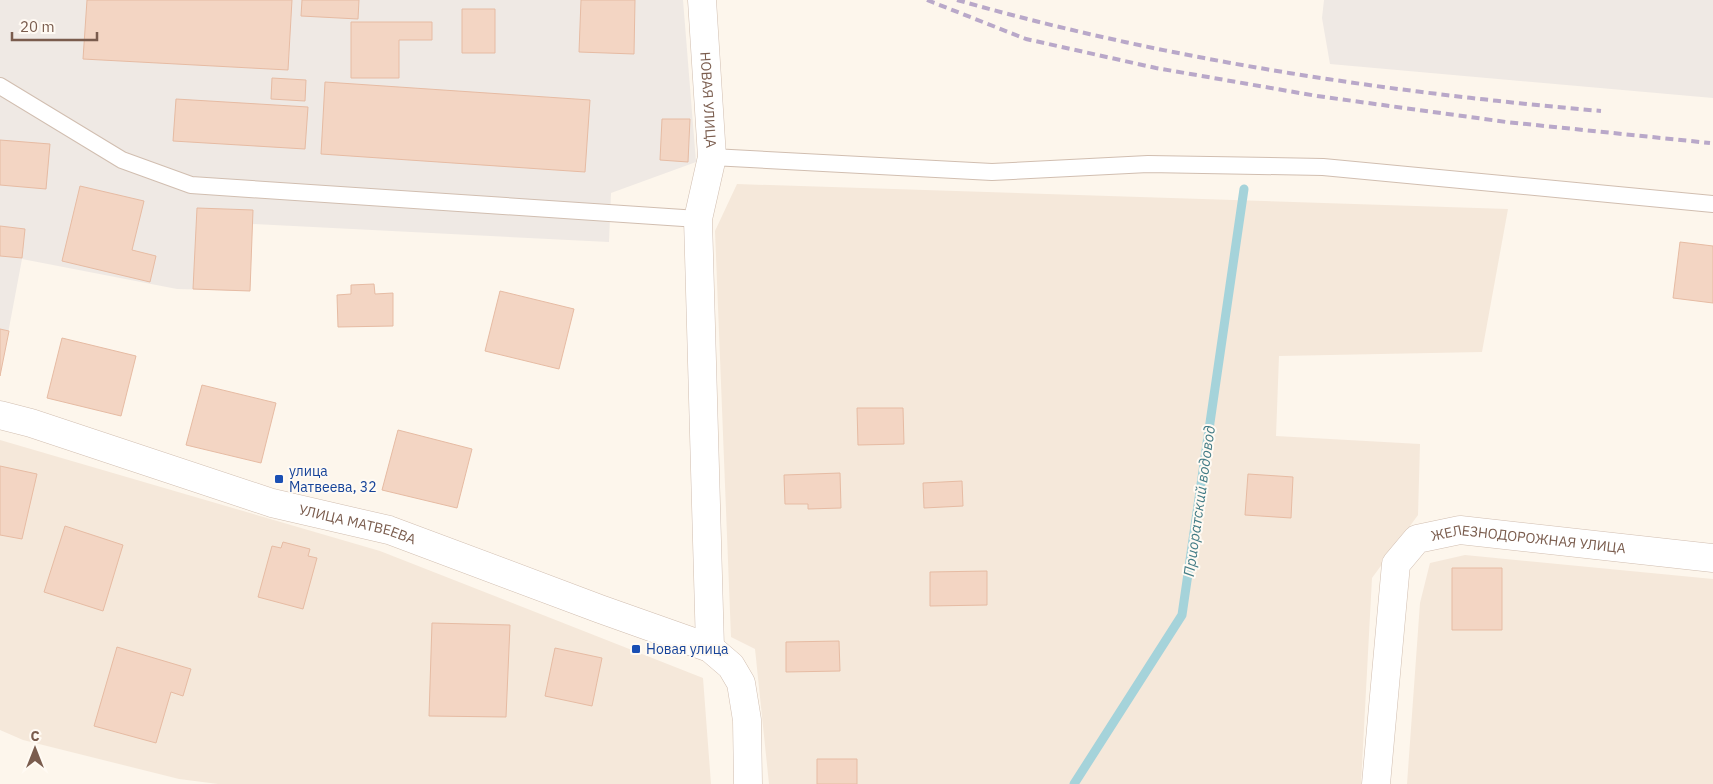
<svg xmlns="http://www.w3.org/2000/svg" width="1713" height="784" font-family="'IBM Plex Sans',sans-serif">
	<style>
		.residential { fill: #f5e8da }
		.industrial { fill: #efe9e4 }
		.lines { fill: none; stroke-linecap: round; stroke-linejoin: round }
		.stream { stroke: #a5d3da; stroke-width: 9 }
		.building { fill: #f3d5c3; stroke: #e6bba3 }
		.lane-casing { stroke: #d1beb0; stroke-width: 18 }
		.street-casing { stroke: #d1beb0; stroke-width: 29 }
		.lane { stroke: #fff; stroke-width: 16 }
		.street { stroke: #fff; stroke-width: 28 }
		.rail { stroke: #b9a8c9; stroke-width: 4; stroke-dasharray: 8 5; stroke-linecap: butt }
		.transit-dot { fill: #1a4fb4; stroke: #fffaf3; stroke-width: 2 }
		.labels { text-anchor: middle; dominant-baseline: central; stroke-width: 4; stroke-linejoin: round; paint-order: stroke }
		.street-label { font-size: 14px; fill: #7a5c4d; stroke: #fffaf3 }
		.transit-label { font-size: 14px; fill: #164399; stroke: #fffaf3; text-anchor: start }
		.water-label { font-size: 15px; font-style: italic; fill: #437c86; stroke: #fffaf3 }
	</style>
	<rect width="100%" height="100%" fill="#fdf6ec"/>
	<path class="residential" d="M 737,184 L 1508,209 L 1482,352 L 1279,356 L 1276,436 L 1420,444 L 1418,515 L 1372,578 L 1361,784 L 769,784 L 755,649 L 731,637 L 715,231 Z
		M 0,440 L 380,551 L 703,678 L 711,784 L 218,784 L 179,779 L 23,740 L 0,730 Z
		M 1465,555 L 1713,579 L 1713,784 L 1407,784 L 1420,603 L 1430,563 Z"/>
	<path class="industrial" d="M 0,0 L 683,0 L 696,162 L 611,193 L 609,242 L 252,224 L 250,291 L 177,289 L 22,259 L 0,376 Z
		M 1324,0 L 1713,0 L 1713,98 L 1330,64 L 1322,18 Z"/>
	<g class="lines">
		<path class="stream" d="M 1074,784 L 1182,615 L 1244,189"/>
	</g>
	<path class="building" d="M 87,0 L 292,0 L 288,70 L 83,59 Z
		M 302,0 L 359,0 L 358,19 L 301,16 Z
		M 581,0 L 635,0 L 634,54 L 579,52 Z
		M 462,9 L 495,9 L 495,53 L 462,53 Z
		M 351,22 L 432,22 L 432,40 L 399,40 L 399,78 L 351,78 Z
		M 272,78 L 306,80 L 305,101 L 271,99 Z
		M 325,82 L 590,100 L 585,172 L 321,154 Z
		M 176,99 L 308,107 L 305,149 L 173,141 Z
		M 662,119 L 690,119 L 688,162 L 660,160 Z
		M 0,140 L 50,144 L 46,189 L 0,185 Z
		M 80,186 L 144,201 L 132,250 L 156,256 L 150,282 L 62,261 Z
		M 197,208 L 253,210 L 250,291 L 193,289 Z
		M 0,226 L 25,229 L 22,258 L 0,256 Z
		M 1680,242 L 1713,246 L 1713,303 L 1673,298 Z
		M 374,284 L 375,294 L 393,293 L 393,326 L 338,327 L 337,295 L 351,294 L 351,285 Z
		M 500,291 L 574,309 L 559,369 L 485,351 Z
		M 0,329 L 9,331 L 0,376 Z
		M 62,338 L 136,356 L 121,416 L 47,398 Z
		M 202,385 L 276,403 L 261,463 L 186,445 Z
		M 857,408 L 903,408 L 904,444 L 858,445 Z
		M 398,430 L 472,449 L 457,508 L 382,490 Z
		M 0,466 L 37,474 L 22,539 L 0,535 Z
		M 840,473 L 841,508 L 808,509 L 808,504 L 785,504 L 784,475 Z
		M 1248,474 L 1293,477 L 1291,518 L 1245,515 Z
		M 962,481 L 963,506 L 924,508 L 923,483 Z
		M 65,526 L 123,545 L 103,611 L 44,592 Z
		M 283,542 L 310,549 L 308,556 L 317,558 L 303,609 L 258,597 L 272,546 L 281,548 Z
		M 1452,568 L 1502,568 L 1502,630 L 1452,630 Z
		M 987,571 L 987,605 L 930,606 L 930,572 Z
		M 432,623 L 510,625 L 506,717 L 429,716 Z
		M 839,641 L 840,671 L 786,672 L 786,642 Z
		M 117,647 L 191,669 L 183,696 L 171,692 L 156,743 L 94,726 Z
		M 555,648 L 602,658 L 592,706 L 545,696 Z
		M 817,759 L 857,759 L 857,784 L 817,784 Z"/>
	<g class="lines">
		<defs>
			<path id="lane" d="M 0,86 L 122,160 L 191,185 L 698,219
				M 712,157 L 992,172 L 1148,164 L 1323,167 L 1713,204"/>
			<g id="street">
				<path id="s1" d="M 702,0 L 712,157 L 698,219 L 710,648"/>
				<path id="s2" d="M 0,415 L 31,423 L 272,503 L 389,530 L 600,609 L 710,648 L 731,666 L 741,683 L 747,720 L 748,784"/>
				<path id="s3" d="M 1376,784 L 1396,564 L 1417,539 L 1460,530 L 1713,558"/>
			</g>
		</defs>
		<use href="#lane" class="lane-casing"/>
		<use href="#street" class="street-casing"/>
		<use href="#lane" class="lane"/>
		<use href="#street" class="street"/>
		<path class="rail" d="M 927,0 L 1026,39 L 1156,68 L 1317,96 L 1506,122 L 1710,143
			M 957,0 C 1167,60 1384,92 1601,111"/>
	</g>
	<g class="transit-dot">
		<rect x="274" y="474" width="10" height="10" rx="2.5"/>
		<rect x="631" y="644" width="10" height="10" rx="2.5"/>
	</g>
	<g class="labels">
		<g class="street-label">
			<text stroke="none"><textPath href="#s1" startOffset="100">НОВАЯ УЛИЦА</textPath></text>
			<text stroke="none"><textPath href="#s2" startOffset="374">УЛИЦА МАТВЕЕВА</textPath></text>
			<text stroke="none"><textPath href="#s3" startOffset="366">ЖЕЛЕЗНОДОРОЖНАЯ УЛИЦА</textPath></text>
		</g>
		<g class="transit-label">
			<text x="289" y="471">улица<tspan x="289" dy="16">Матвеева, 32</tspan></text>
			<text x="646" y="649">Новая улица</text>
		</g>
		<g class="water-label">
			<text transform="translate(1199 501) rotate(-82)">Приоратский водовод</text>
		</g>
	</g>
	<g transform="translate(35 749)" stroke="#fffaf3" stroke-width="4" paint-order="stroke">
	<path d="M0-4L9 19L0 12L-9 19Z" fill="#7a5c4d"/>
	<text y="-8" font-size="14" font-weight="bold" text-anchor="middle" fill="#7a5c4d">С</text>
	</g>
	<path d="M12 32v8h85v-8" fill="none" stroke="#7a5c4d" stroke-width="2.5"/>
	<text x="20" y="32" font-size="15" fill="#7a5c4d" stroke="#fffaf3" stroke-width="4" paint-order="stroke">20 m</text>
</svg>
